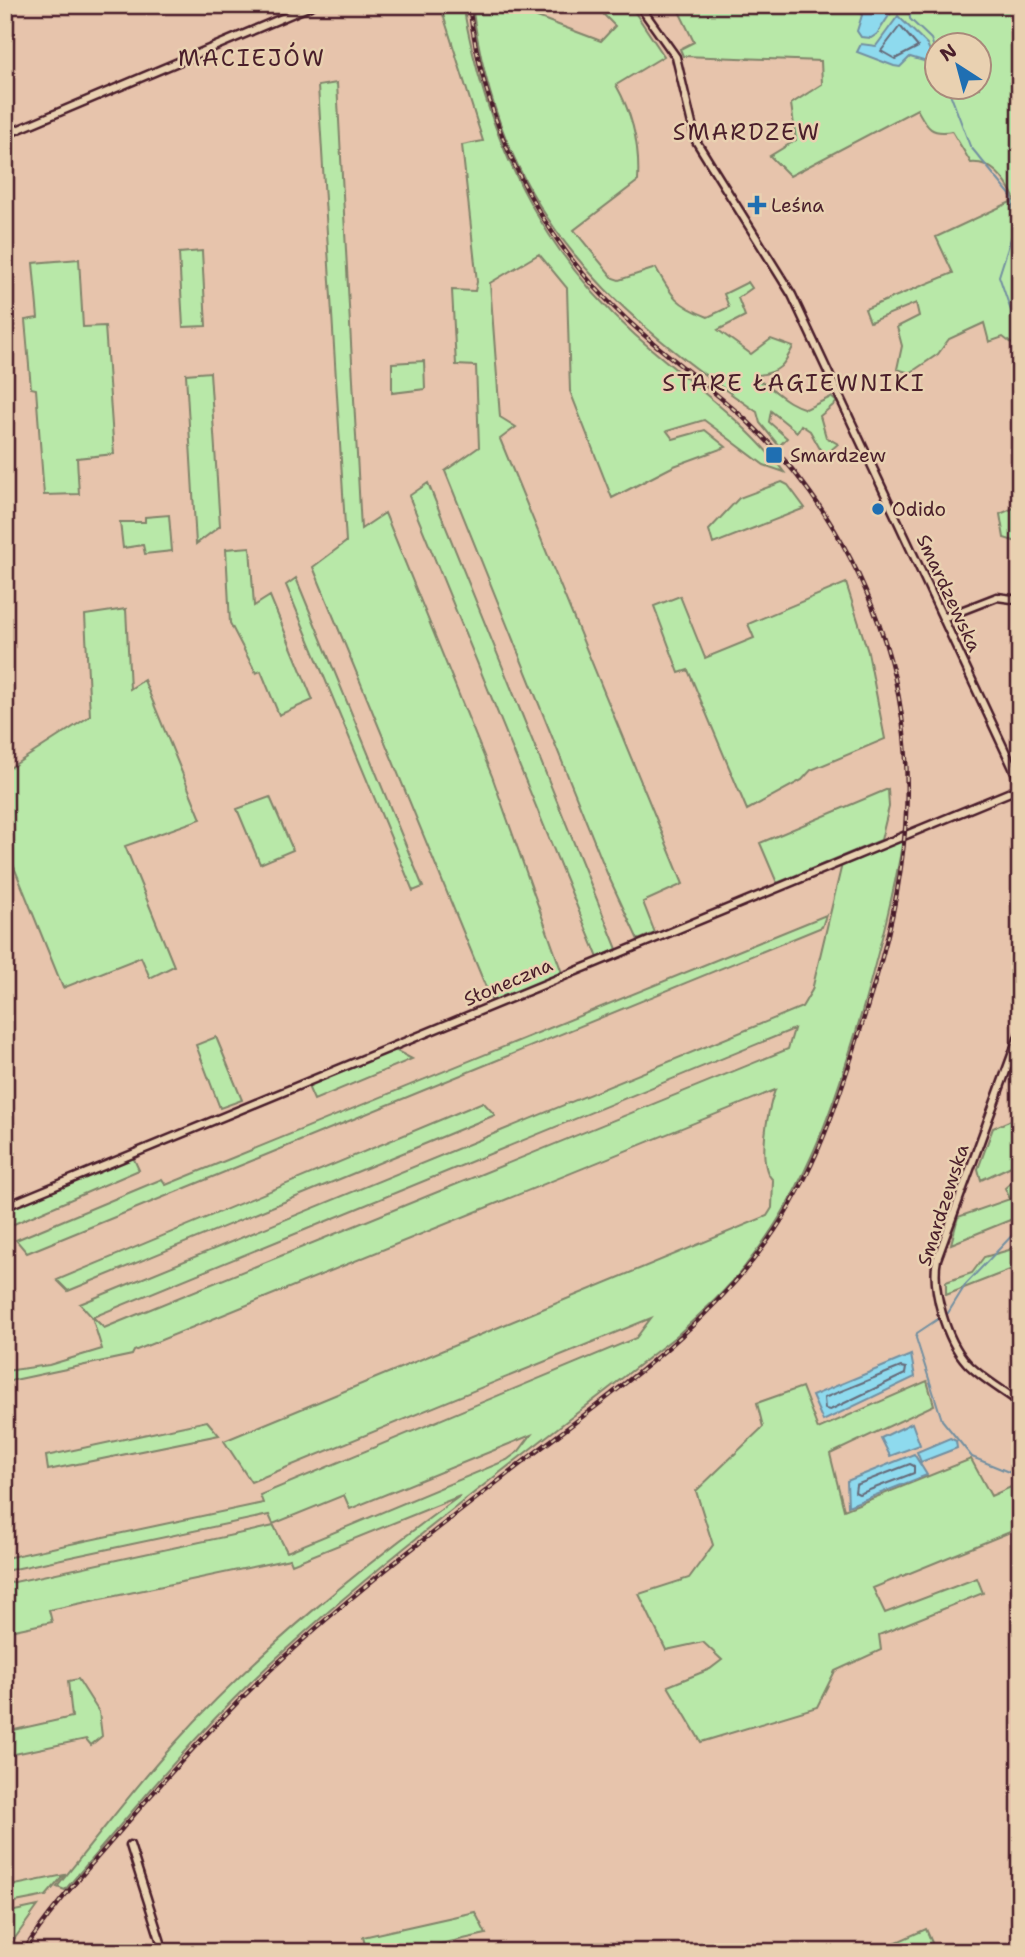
<svg xmlns="http://www.w3.org/2000/svg" width="1025" height="1957" font-family="'Shantell Sans',sans-serif">
	<style>
		.green { fill: #b8e8a8; stroke: #81846a; stroke-width: 2; fill-rule: evenodd }
		.water { fill: #8edaee; stroke: #738fa0; stroke-width: 2 }
		.lines { fill: none; stroke-linecap: round; stroke-linejoin: round }
		.shore { stroke: #656a79; stroke-width: 2 }
		.stream { stroke: #738fa0; stroke-width: 2 }
		.minor-casing { stroke: #4a1f2b; stroke-width: 11 }
		.minor { stroke: #e9d1b1; stroke-width: 6 }
		.rail-casing { stroke: #4a1f2b; stroke-width: 4.5 }
		.rail { stroke: #e9d1b1; stroke-width: 2; stroke-dasharray: 5; stroke-linecap: butt }
		.poi-dot { fill: #1f6fb2; stroke: #e9d1b1; stroke-width: 2.5 }
		.labels { text-anchor: middle; dominant-baseline: central; stroke-width: 5; stroke-linejoin: round; paint-order: stroke }
		.poi-label { font-size: 19px; fill: #4a1f2b; stroke: #e9d1b1; text-anchor: start }
		.street-label { font-size: 19px; fill: #4a1f2b; stroke: #e9d1b1 }
		.quarter-label { font-size: 23px; letter-spacing: 2px; fill: #4a1f2b; stroke: #e9d1b1 }
	</style>
	<rect width="100%" height="100%" fill="#e7c4ac"/>
	<filter id="ink" filterUnits="userSpaceOnUse"><feTurbulence type="fractalNoise" baseFrequency=".0143" numOctaves="2"/><feDisplacementMap in="SourceGraphic" scale="14" xChannelSelector="R" yChannelSelector="G"/><feConvolveMatrix kernelMatrix="1 2 1 2 8 2 1 2 1" color-interpolation-filters="sRGB"/></filter>
	<g filter="url(#ink)">
		<path class="green" d="M 440,5 L 463,5 C 485,132 538,248 635,335 C 686,380 742,418 784,472 L 764,465 L 704,420 L 667,431 L 673,439 L 705,430 L 726,447 L 674,466 L 612,498 L 570,391 L 567,288 L 539,254 L 490,283 L 500,417 L 516,427 L 500,439 L 683,884 L 643,902 L 655,933 L 638,940 L 607,873 L 445,471 L 479,447 L 476,366 L 456,365 L 452,290 L 475,291 L 477,282 L 462,145 L 483,141 Z
			M 472,5 L 531,5 L 532,15 L 601,41 L 615,26 L 604,15 L 599,5 L 630,5 L 664,56 L 616,85 C 633,115 640,147 638,181 L 574,230 L 613,278 L 619,280 L 656,268 C 672,297 677,305 708,317 L 729,307 L 724,294 L 748,282 L 752,288 L 738,298 L 745,316 L 718,330 L 751,354 L 771,339 L 793,347 C 784,365 780,372 759,375 L 759,381 C 779,391 783,402 806,409 L 831,397 L 837,402 L 820,416 L 826,437 L 838,444 L 824,456 L 810,431 L 801,425 L 797,432 L 771,411 L 769,422 L 787,438 L 779,446 L 760,423 L 757,412 C 598,303 499,205 472,5 Z
			M 676,5 L 1020,5 L 1020,350 L 1003,337 L 989,342 L 984,323 L 949,339 L 938,354 L 910,373 L 897,369 L 902,346 L 897,327 L 919,316 L 916,303 L 870,322 L 865,309 L 953,273 L 936,237 L 1015,200 C 1007,182 994,161 971,163 L 952,131 C 930,135 927,127 917,109 L 790,176 L 770,156 L 796,140 L 791,104 L 822,84 L 821,61 L 683,56 L 680,49 L 694,42 ZM 937,46 L 979,46 L 979,88 L 937,88 Z
			M 337,83 L 361,529 L 385,513 L 492,776 L 562,973 L 492,1002 L 313,567 L 346,542 L 318,86 Z
			M 202,251 L 206,326 L 183,327 L 179,253 Z
			M 79,259 L 83,327 L 105,326 L 114,454 L 77,458 L 79,494 L 44,495 L 36,389 L 31,388 L 25,320 L 38,318 L 33,263 Z
			M 424,361 L 425,389 L 392,393 L 392,363 Z
			M 210,372 L 220,526 L 196,544 L 186,374 Z
			M 782,482 L 788,485 L 805,508 L 713,544 L 709,530 L 739,498 Z
			M 428,483 L 617,949 L 598,958 L 409,496 Z
			M 1020,505 L 1020,543 L 1004,538 L 1000,514 Z
			M 169,515 L 172,551 L 145,554 L 143,545 L 123,548 L 120,522 L 145,522 L 145,517 Z
			M 250,547 L 254,606 L 270,596 L 313,700 L 279,715 L 261,671 L 256,673 L 230,623 L 226,549 Z
			M 296,578 L 423,887 L 413,891 L 286,585 Z
			M 846,583 L 868,652 L 885,739 L 811,770 L 802,780 L 747,810 L 688,670 L 679,673 L 654,606 L 680,596 L 705,658 L 754,638 L 748,624 Z
			M 126,609 L 130,689 L 144,680 L 201,819 L 125,846 L 174,966 L 150,978 L 141,957 L 63,988 L 5,845 L 5,771 L 90,716 L 85,615 Z
			M 888,789 L 889,807 L 881,840 L 777,883 L 760,843 Z
			M 270,797 L 293,850 L 260,864 L 237,809 Z
			M 903,839 C 894,895 879,950 864,1005 C 837,1097 808,1189 746,1265 C 725,1292 700,1314 675,1337 C 533,1449 383,1556 252,1681 C 185,1746 126,1819 65,1890 L 57,1887 C 96,1839 133,1789 175,1743 C 255,1654 362,1566 460,1496 L 292,1564 L 290,1559 L 49,1610 L 52,1622 L 5,1632 L 5,1584 L 274,1526 L 287,1552 L 507,1460 L 519,1451 L 531,1435 L 350,1509 L 344,1495 L 273,1524 L 269,1515 L 5,1571 L 5,1558 L 263,1503 L 260,1495 L 636,1338 L 651,1318 L 251,1482 L 224,1441 L 767,1216 L 772,1208 L 773,1180 C 756,1166 768,1109 775,1090 L 134,1351 L 132,1355 L 5,1382 L 5,1371 L 49,1365 L 102,1349 L 92,1317 L 80,1304 L 802,1007 L 812,990 L 842,864 ZM 794,1029 L 788,1049 L 104,1328 L 93,1317 Z
			M 826,915 L 822,927 L 27,1253 L 16,1240 L 162,1179 L 166,1185 Z
			M 216,1037 L 242,1100 L 220,1108 L 196,1045 Z
			M 395,1050 L 412,1059 L 314,1100 L 307,1084 Z
			M 483,1102 L 495,1115 L 68,1291 L 57,1280 Z
			M 1020,1116 L 1020,1162 L 981,1180 L 978,1169 L 993,1128 Z
			M 133,1157 L 139,1170 L 7,1227 L 6,1213 L 10,1207 Z
			M 1020,1175 L 1020,1216 L 951,1244 L 958,1217 L 1010,1199 L 1005,1188 Z
			M 1020,1238 L 1020,1266 L 946,1295 L 946,1282 L 972,1273 L 984,1257 L 1009,1250 Z
			M 927,1381 L 934,1405 L 830,1454 L 844,1510 L 971,1459 L 991,1496 L 1020,1483 L 1020,1528 L 873,1588 L 885,1613 L 977,1578 L 983,1593 L 879,1635 L 881,1650 L 835,1671 L 817,1707 L 701,1742 L 668,1686 L 710,1669 L 722,1660 L 703,1642 L 666,1650 L 639,1594 L 689,1578 L 713,1545 L 696,1491 L 763,1427 L 757,1403 L 802,1387 L 818,1429 Z
			M 207,1421 L 219,1435 L 48,1470 L 46,1456 Z
			M 78,1679 L 99,1712 L 102,1736 L 91,1745 L 86,1739 L 5,1756 L 5,1732 L 72,1717 L 68,1681 Z
			M 64,1875 L 46,1896 L 5,1904 L 5,1887 Z
			M 38,1906 L 10,1945 L 5,1947 L 5,1913 Z
			M 475,1912 L 486,1934 L 404,1952 L 367,1952 L 363,1937 Z
			M 926,1929 L 936,1952 L 884,1952 L 883,1948 Z"/>
		<path class="water" d="M 849,5 L 887,5 L 890,14 L 877,34 L 871,38 L 861,37 L 857,31 L 862,15 Z
			M 898,16 L 927,44 L 934,60 L 930,63 L 910,57 L 900,67 L 894,66 L 857,52 L 861,44 L 876,46 Z
			M 911,1355 L 915,1377 L 823,1421 L 812,1396 Z
			M 912,1423 L 920,1445 L 890,1456 L 881,1438 Z
			M 950,1438 L 956,1441 L 957,1448 L 921,1462 L 917,1452 Z
			M 914,1454 L 927,1475 L 848,1506 L 847,1481 Z"/>
		<g class="lines">
			<path class="shore" d="M 900,26 L 918,47 L 895,59 L 881,51 Z
				M 901,1367 L 906,1368 L 905,1374 L 830,1410 L 825,1409 L 824,1398 Z
				M 910,1464 L 914,1466 L 914,1473 L 859,1494 L 855,1492 L 856,1485 Z"/>
			<path class="stream" d="M 909,5 L 910,19 L 931,39 L 937,56
				M 948,88 L 970,146 L 1012,197 L 1015,226 L 999,276 L 1020,337
				M 948,1313 L 966,1284 L 1020,1227
				M 938,1319 L 917,1333 L 916,1338 L 942,1420 L 972,1457 L 1016,1475 L 1020,1479"/>
			<defs>
				<path id="minor" d="M 639,5 L 676,57 L 696,141 L 792,295 L 1020,783
					M 5,135 L 313,5
					M 943,618 L 997,597 L 1020,600
					M 1020,1033 L 937,1259 C 931,1288 946,1340 967,1363 C 981,1378 1003,1390 1020,1403
					M 9,1205 L 1020,788
					M 130,1845 L 164,1952"/>
			</defs>
			<use href="#minor" class="minor-casing"/>
			<use href="#minor" class="minor"/>
			<defs>
				<path id="rail" d="M 23,1952 C 50,1910 83,1874 115,1837 C 168,1774 223,1714 283,1658 C 352,1594 427,1537 501,1479 C 592,1407 697,1339 766,1243 C 822,1166 846,1075 874,985 C 911,865 922,744 879,624 C 851,547 806,476 746,420 C 701,379 649,344 607,300 C 529,220 483,115 469,5"/>
			</defs>
			<use href="#rail" class="rail-casing"/>
			<use href="#rail" class="rail"/>
		</g>
	</g>
	<g class="poi-dot">
		<path d="M753.5 194.5h7v7h7v7h-7v7h-7v-7h-7v-7h7z"/>
		<rect x="765" y="446" width="18" height="18" rx="3.5"/>
		<circle cx="878" cy="509" r="7"/>
	</g>
	<g class="labels">
		<g class="poi-label">
			<text x="771" y="205">Leśna</text>
			<text x="790" y="455">Smardzew</text>
			<text x="892" y="509">Odido</text>
		</g>
		<g class="street-label">
			<text transform="translate(949 593) rotate(65)">Smardzewska</text>
			<text transform="translate(508 982) rotate(-23)">Słoneczna</text>
			<text transform="translate(943 1205) rotate(-72)">Smardzewska</text>
		</g>
		<g class="quarter-label">
			<text x="252" y="58">MACIEJÓW</text>
			<text x="747" y="132">SMARDZEW</text>
			<text x="794" y="383">STARE ŁAGIEWNIKI</text>
		</g>
	</g>
	<rect width="1025" height="1957" fill="none" stroke="#e9d1b1" stroke-width="28"/>
	<rect x="14" y="14" width="997" height="1929" fill="none" stroke="#4a1f2b" stroke-width="2.5" filter="url(#ink)"/>
	<g transform="translate(958 66) rotate(324)"><circle r="33" fill="#e9d1b1" stroke="#a98a7b" stroke-width="2"/>
	<path d="M0-5L12 26L0 18L-12 26Z" fill="#1f6fb2"/>
	<text y="-10" font-size="19" font-weight="bold" text-anchor="middle" fill="#4a1f2b">N</text>
	</g>
</svg>
